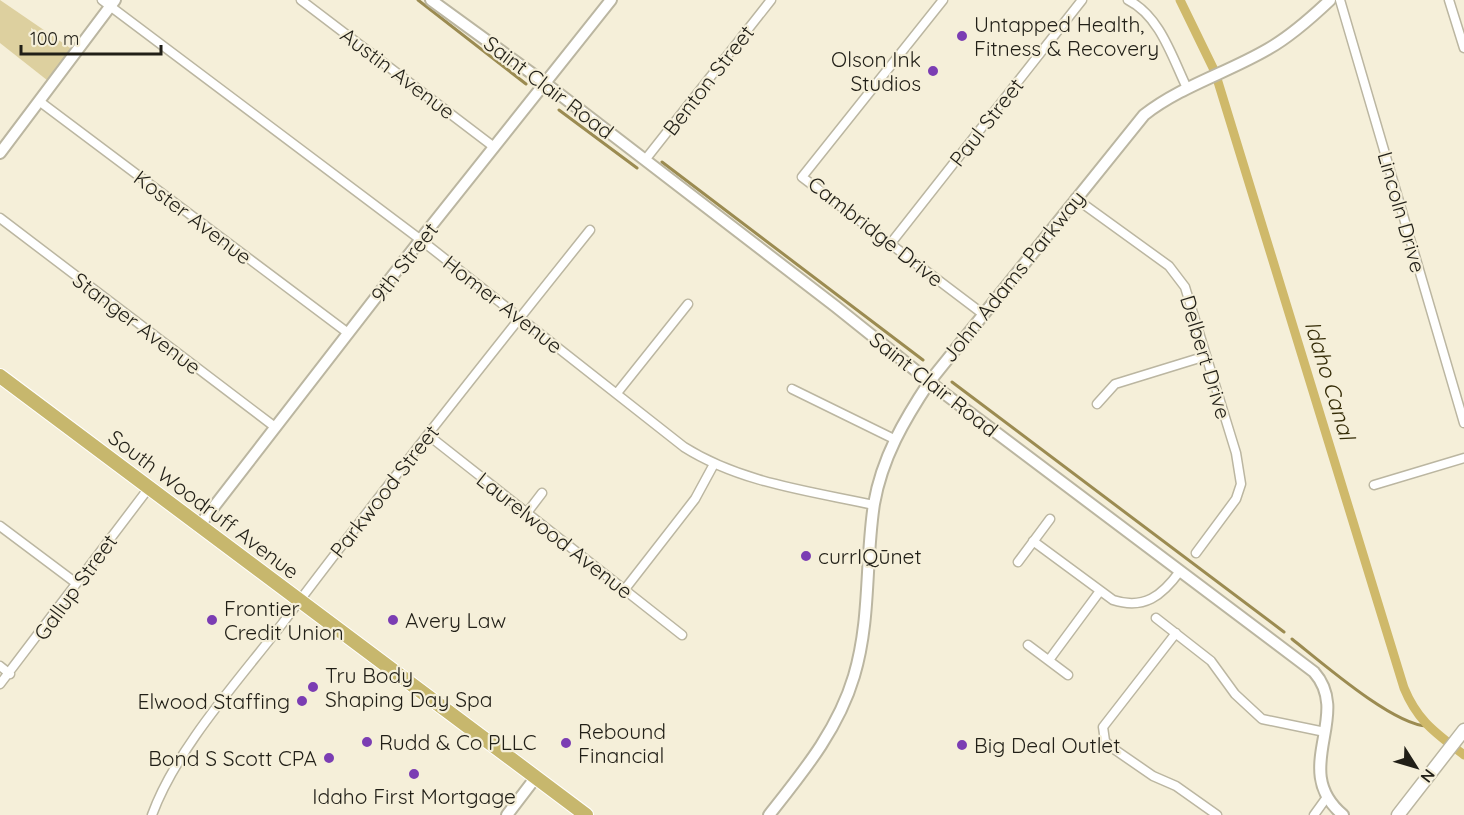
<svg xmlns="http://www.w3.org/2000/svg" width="1464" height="815" font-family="Quicksand,sans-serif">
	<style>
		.green { fill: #ddd09f }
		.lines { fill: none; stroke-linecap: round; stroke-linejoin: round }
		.stream { stroke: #9b8b51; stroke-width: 3 }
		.canal { stroke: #cfb96a; stroke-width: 9 }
		.minor-casing { stroke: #bbb6a1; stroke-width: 11 }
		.tertiary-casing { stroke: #bbb6a1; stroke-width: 14 }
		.secondary-casing { stroke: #bbb6a1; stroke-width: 15 }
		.primary-casing { stroke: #fff; stroke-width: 16 }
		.minor { stroke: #fff; stroke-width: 8 }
		.tertiary { stroke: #fff; stroke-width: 10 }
		.secondary { stroke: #fff; stroke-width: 12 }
		.primary { stroke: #c7b76d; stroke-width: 14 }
		.poi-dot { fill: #7b3db3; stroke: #f5efd9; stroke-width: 2 }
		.labels { text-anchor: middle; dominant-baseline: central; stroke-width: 4.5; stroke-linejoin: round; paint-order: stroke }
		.poi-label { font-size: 21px; fill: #211f17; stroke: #f5efd9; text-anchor: start }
		.street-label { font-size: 21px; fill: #211f17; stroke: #f5efd9 }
		.water-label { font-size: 22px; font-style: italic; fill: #352c07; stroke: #f5efd9 }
	</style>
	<rect width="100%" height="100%" fill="#f5efd9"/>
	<path class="green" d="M 0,0 L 76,52 L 52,84 L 0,43 Z"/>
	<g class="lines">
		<path class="stream" d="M 418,0 L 526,84
			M 559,110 L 637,168
			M 662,162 L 923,360
			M 952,382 L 1284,632
			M 1292,639 C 1321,662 1393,725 1427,726"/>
		<path class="canal" d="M 1180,0 L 1215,72 L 1404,688 C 1418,722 1436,733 1464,755"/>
		<defs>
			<path id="minor" d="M 102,0 L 421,240 L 684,447 C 741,483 810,491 874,505
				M 301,0 L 494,147
				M 943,0 L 802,177 L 983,314
				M 1128,0 C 1160,16 1172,57 1187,88
				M 1340,0 L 1464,423
				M 1449,0 L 1464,48
				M 39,101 L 348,333
				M 645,160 L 771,0
				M 1075,198 L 1169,266 L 1185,287 L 1236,453 L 1241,484 L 1236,499 L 1196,553
				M 0,218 L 275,427
				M 891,243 L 1082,0
				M 792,389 L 894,439
				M 617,393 L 688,304
				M 1097,404 L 1115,384 L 1206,356
				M 428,435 L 682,635
				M 1374,485 L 1464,458
				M 526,514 L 542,493
				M 0,526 L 76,583
				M 1033,541 L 1113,600 C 1144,610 1162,596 1180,571
				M 1018,562 L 1050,519
				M 625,589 L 695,499 L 714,464
				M 1156,618 L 1211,661 L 1235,694 L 1262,719 L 1325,732
				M 1176,633 L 1103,727 L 1105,741 L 1111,747 L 1153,776 L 1176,786 L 1217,815
				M 1028,645 L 1068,675
				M 1049,660 L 1100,591
				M 0,666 L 10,674
				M 0,684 L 148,489
				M 152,815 C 176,749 238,681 282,624 C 382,491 486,360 590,230
				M 1314,815 L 1327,797"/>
			<path id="tertiary" d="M 431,0 L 545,83 L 835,306 L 945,394 L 1314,672 C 1353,716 1289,770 1343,815
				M 0,153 L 115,0
				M 199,526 L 428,230 L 611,0
				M 507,815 L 536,777
				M 769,815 C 803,772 838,730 854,676 C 871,619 865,562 874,504 C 882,458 904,420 930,381 L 1144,115 C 1181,86 1227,73 1268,49 C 1291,36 1311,18 1330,0"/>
			<path id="secondary" d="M 1398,815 L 1464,730"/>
			<path id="primary" d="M 0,376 L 586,815"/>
		</defs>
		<use href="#minor" class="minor-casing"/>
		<use href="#tertiary" class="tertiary-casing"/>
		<use href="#secondary" class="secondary-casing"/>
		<use href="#primary" class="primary-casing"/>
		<use href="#minor" class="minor"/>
		<use href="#tertiary" class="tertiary"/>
		<use href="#secondary" class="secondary"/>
		<use href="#primary" class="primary"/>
	</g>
	<g class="poi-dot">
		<circle cx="962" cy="36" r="6"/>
		<circle cx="933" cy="71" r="6"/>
		<circle cx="806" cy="556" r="6"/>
		<circle cx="212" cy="620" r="6"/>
		<circle cx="393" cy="620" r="6"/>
		<circle cx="313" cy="687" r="6"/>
		<circle cx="302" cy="701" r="6"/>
		<circle cx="367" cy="742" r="6"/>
		<circle cx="566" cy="743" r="6"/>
		<circle cx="962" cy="745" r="6"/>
		<circle cx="329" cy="758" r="6"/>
		<circle cx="414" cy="774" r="6"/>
	</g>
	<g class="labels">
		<g class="poi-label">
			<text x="974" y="24">Untapped Health,<tspan x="974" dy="24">Fitness &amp; Recovery</tspan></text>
			<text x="921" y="59" text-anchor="end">Olson Ink<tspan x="921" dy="24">Studios</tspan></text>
			<text x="818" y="556">currIQūnet</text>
			<text x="224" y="608">Frontier<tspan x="224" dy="24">Credit Union</tspan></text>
			<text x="405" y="620">Avery Law</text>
			<text x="325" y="675">Tru Body<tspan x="325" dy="24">Shaping Day Spa</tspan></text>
			<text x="290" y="701" text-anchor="end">Elwood Staffing</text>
			<text x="578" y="731">Rebound<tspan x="578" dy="24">Financial</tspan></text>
			<text x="379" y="742">Rudd &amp; Co PLLC</text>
			<text x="974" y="745">Big Deal Outlet</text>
			<text x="317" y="758" text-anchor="end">Bond S Scott CPA</text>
			<text x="414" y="796" text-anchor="middle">Idaho First Mortgage</text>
		</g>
		<g class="street-label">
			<text transform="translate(398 73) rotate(37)">Austin Avenue</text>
			<text transform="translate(708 80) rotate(-52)">Benton Street</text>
			<text transform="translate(549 87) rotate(37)">Saint Clair Road</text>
			<text transform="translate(986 122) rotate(-52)">Paul Street</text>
			<text transform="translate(1402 212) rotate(74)">Lincoln Drive</text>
			<text transform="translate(193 217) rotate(37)">Koster Avenue</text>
			<text transform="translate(876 231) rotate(38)">Cambridge Drive</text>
			<text transform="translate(404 262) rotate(-52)">9th Street</text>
			<text transform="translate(1013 276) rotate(-51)">John Adams Parkway</text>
			<text transform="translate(503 304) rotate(38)">Homer Avenue</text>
			<text transform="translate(137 323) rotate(37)">Stanger Avenue</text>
			<text transform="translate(1206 357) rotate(73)">Delbert Drive</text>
			<text transform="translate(934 384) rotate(38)">Saint Clair Road</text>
			<text transform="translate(384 491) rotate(-52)">Parkwood Street</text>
			<text transform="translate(204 504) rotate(37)">South Woodruff Avenue</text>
			<text transform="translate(555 535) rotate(38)">Laurelwood Avenue</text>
			<text transform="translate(75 587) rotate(-54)">Gallup Street</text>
		</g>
		<g class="water-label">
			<text transform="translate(1330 380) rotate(73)">Idaho Canal</text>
		</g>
	</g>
	<g transform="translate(1416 767) rotate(127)" stroke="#f5efd9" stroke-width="4.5" paint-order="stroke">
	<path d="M0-4.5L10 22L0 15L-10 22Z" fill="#211f17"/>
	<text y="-9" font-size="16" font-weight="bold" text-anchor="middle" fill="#211f17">N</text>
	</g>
	<path d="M21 45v9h140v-9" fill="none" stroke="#211f17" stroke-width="3"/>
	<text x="30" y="45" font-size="18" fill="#211f17" stroke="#f5efd9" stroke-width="4.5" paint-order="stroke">100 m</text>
</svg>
